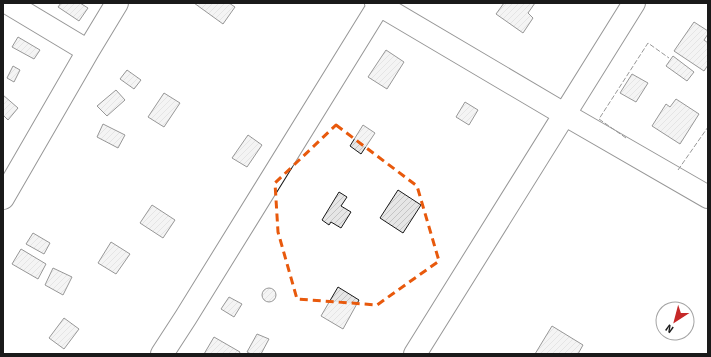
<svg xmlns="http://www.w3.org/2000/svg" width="711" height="357" font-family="'Source Sans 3',sans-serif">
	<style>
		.building { fill: url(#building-hatch); stroke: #1a1a1a }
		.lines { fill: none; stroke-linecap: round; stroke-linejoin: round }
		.minor-casing { stroke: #1a1a1a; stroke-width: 24 }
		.minor { stroke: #fff; stroke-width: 22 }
		.fence { stroke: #1a1a1a; stroke-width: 1; stroke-dasharray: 5 2; stroke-linecap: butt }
		.marked { fill: none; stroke: #e8590c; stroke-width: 3; stroke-dasharray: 8 5; stroke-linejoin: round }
	</style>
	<defs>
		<pattern id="building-hatch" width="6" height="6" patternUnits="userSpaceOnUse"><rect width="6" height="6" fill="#e6e6e6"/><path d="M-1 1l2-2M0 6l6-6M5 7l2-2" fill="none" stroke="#c5c5c5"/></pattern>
	</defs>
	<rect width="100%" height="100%" fill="#fff"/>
	<path class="building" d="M 61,3 L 80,3 L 88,8 L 79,21 L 58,7 Z
		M 194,3 L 229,3 L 235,7 L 223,24 Z
		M 504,3 L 535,3 L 528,13 L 533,18 L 523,33 L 496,14 Z
		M 694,22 L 708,31 L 708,34 L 704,40 L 708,43 L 708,65 L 704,71 L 674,51 Z
		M 18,37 L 40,50 L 34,59 L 12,47 Z
		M 386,50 L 404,62 L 387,89 L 368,77 Z
		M 673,56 L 694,72 L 687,81 L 666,66 Z
		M 13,66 L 20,70 L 14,82 L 7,78 Z
		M 127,70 L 141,80 L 134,89 L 120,79 Z
		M 632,74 L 648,83 L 636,102 L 620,93 Z
		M 116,90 L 125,100 L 107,116 L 97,106 Z
		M 164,93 L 180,103 L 164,127 L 148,117 Z
		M 3,95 L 18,108 L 8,120 L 3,115 Z
		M 676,99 L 699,114 L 680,144 L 652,126 L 666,104 L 670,107 Z
		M 465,102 L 478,110 L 469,125 L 456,117 Z
		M 103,124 L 125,135 L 118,148 L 97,137 Z
		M 363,125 L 375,133 L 361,154 L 350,146 Z
		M 248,135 L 262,145 L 247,167 L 232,158 Z
		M 398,190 L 421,205 L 403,233 L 380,218 Z
		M 339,192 L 347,197 L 341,206 L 351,212 L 341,228 L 331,222 L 329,225 L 322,220 Z
		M 152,205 L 175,220 L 163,238 L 140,223 Z
		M 33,233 L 50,243 L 44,254 L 26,244 Z
		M 111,242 L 130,254 L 116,274 L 98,263 Z
		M 21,249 L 46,264 L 38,279 L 12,264 Z
		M 53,268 L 72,277 L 63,295 L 45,285 Z
		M 338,287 L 359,300 L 343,329 L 321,316 Z
		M262 295a7 7 0 1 1 14 0a7 7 0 1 1-14 0Z
		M 229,297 L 242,304 L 234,317 L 221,309 Z
		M 64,318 L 79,329 L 64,349 L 49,338 Z
		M 552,326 L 583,345 L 578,354 L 535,354 Z
		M 257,334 L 269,339 L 261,354 L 251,354 L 247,352 Z
		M 214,337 L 240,352 L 239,354 L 204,354 Z"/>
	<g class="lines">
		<defs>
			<path id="minor" d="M 8,3 L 88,51
				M 376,3 L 564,114 L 708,197
				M 3,198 L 88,51 L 117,3
				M 162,354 L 186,317 L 379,5
				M 415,354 L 634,3"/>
		</defs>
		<use href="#minor" class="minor-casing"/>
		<use href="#minor" class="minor"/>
		<path class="fence" d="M 626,138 L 599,119 L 648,43 L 669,58
			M 678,170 L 708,127"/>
	</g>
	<path d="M0 0H711V357H0ZM 336,125 L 417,186 L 439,261 L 377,305 L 297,299 L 278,232 L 275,183 Z" fill="#fff" fill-opacity=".55" fill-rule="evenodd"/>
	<path class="marked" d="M 336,125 L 417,186 L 439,261 L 377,305 L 297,299 L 278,232 L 275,183 Z"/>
	<rect width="711" height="357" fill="none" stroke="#1a1a1a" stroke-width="8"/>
	<g transform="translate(675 321) rotate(216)"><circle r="19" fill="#ffffff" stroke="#a3a3a3"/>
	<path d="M0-3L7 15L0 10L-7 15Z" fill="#c62828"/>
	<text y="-6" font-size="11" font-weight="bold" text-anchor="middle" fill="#1a1a1a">N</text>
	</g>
</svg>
